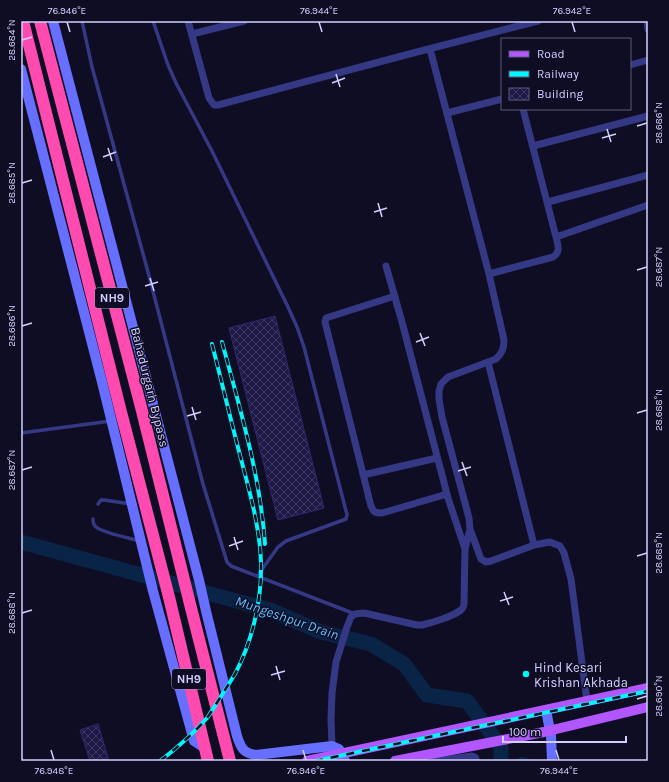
<svg xmlns="http://www.w3.org/2000/svg" width="669" height="782" font-family="Karla,sans-serif">
	<style>
		.lines { fill: none; stroke-linecap: round; stroke-linejoin: round }
		.stream { stroke: #092446; stroke-width: 2.5 }
		.river { stroke: #092446; stroke-width: 15 }
		.building { fill: url(#building-cross-hatch); stroke: #312972 }
		.lane { stroke: #353985; stroke-width: 3.5 }
		.street { stroke: #353985; stroke-width: 7 }
		.secondary { stroke: #666fff; stroke-width: 10 }
		.primary { stroke: #b256ff; stroke-width: 10 }
		.highway { stroke: #ff4ab0; stroke-width: 12 }
		.rail-casing { stroke: #00f6fa; stroke-width: 4 }
		.rail { stroke: #0f0d23; stroke-width: 2.5; stroke-dasharray: 8; stroke-linecap: butt }
		.ticks { fill: none; stroke: #d1cfff; stroke-width: 1.5 }
		.poi-dot { fill: #00f6fa; stroke: #0f0d23; stroke-width: 1.5 }
		.labels { text-anchor: middle; dominant-baseline: central; stroke-width: 3; stroke-linejoin: round; paint-order: stroke }
		.shield { fill: #0f0d23; stroke: #9795bd; stroke-width: 1 }
		.shield-label { font-size: 12px; font-weight: bold; fill: #d1cfff }
		.street-label { font-size: 13px; fill: #d1cfff; stroke: #0f0d23 }
		.poi-label { font-size: 13px; fill: #d1cfff; stroke: #0f0d23; text-anchor: start }
		.water-label { font-size: 14px; font-style: italic; fill: #5dc1ff; stroke: #0f0d23 }
		.neatline { fill: none; stroke: #d1cfff; stroke-width: 1.5 }
		.ticks-label { font-size: 10px; text-anchor: middle; fill: #d1cfff }
	</style>
	<defs>
		<pattern id="building-cross-hatch" width="8" height="8" patternUnits="userSpaceOnUse"><rect width="8" height="8" fill="#1d1845"/><path d="M0 0l8 8M0 8l8-8" fill="none" stroke="#3d3961"/></pattern>
	</defs>
	<rect width="100%" height="100%" fill="#0f0d23"/>
	<g class="lines">
		<path class="stream" d="M 515,761 L 522,758 L 532,761"/>
		<path class="river" d="M 21,542 L 270,610 L 321,632 L 371,644 L 404,664 L 427,695 L 467,701 L 501,747 L 501,761"/>
	</g>
	<path class="building" d="M 275,316 L 324,508 L 278,520 L 229,328 Z
		M 98,724 L 109,761 L 90,761 L 80,730 Z"/>
	<g class="lines">
		<path class="lane" d="M 82,21 L 92,67 L 148,272 L 203,484 L 227,562 L 231,566 L 355,614
			M 153,21 L 168,65 L 176,83 L 212,151 L 288,307 L 297,327 L 304,347 L 346,511 L 347,514 L 346,519 L 286,541 L 278,547 L 258,575
			M 21,433 L 111,421
			M 98,504 L 101,500 L 104,500 L 131,504
			M 93,519 C 93,522 93,525 96,527 C 103,533 130,538 140,541"/>
		<path class="street" d="M 188,21 L 209,98 L 214,105 L 218,105 L 413,53 L 538,21
			M 647,21 L 648,29
			M 192,34 L 244,21
			M 630,65 L 648,60
			M 447,113 L 502,99
			M 533,146 L 648,116
			M 548,202 L 648,175
			M 556,237 L 648,205
			M 386,266 L 402,322 L 448,498 L 465,549
			M 489,274 L 553,257 C 561,252 558,245 556,237 L 523,109
			M 395,296 L 326,318 L 325,322 L 366,486 C 368,492 370,509 375,512 C 377,513 379,513 382,513 L 447,494
			M 488,362 L 534,545
			M 363,475 L 437,458
			M 470,529 L 481,559 L 486,562 L 491,561 L 534,545 L 550,542 L 560,546 L 564,553 L 571,579 L 587,701
			M 332,746 L 331,719 L 332,693 L 336,662 L 347,627 L 351,617 L 355,614 L 364,613 L 417,625 L 422,625 C 431,623 454,616 461,610 C 464,608 463,607 464,604 L 465,549 L 470,529 L 469,518 L 442,417 L 439,399 L 439,391 L 441,384 L 448,377 L 496,359 C 502,353 504,349 504,340 L 489,274 L 430,49
			M 435,761 L 472,756 L 475,757 L 477,761"/>
		<path class="secondary" d="M 53,21 L 199,580 L 206,611 L 237,736 C 241,748 243,753 256,755 L 332,746 L 339,749 L 345,761
			M 21,69 L 102,382 L 153,591 L 194,741 L 205,748
			M 546,710 L 551,736 L 552,761"/>
		<path class="primary" d="M 307,761 L 648,688
			M 395,761 L 544,732 L 648,707"/>
		<path class="highway" d="M 23,21 L 121,412 L 169,597 L 208,761
			M 40,21 L 141,407 L 191,608 L 230,761"/>
		<defs>
			<path id="rail" d="M 222,342 C 240,409 260,474 265,544
				M 160,761 C 177,748 193,734 207,718 C 212,711 216,704 220,698 C 225,690 230,682 235,674 C 252,642 262,600 261,563 C 260,528 250,493 241,459 C 231,421 222,383 212,344
				M 315,761 L 648,691"/>
		</defs>
		<use href="#rail" class="rail-casing"/>
		<use href="#rail" class="rail"/>
	</g>
	<path class="ticks" d="M 67,22 L 70,32M 319,22 L 322,32M 572,22 L 575,32M 22,40 L 32,37M 336,74 L 340,87M 332,83 L 345,78M 637,126 L 647,123M 607,129 L 611,142M 602,138 L 616,134M 108,148 L 112,161M 103,157 L 116,152M 22,183 L 32,180M 378,203 L 382,217M 374,212 L 387,208M 637,270 L 647,267M 150,278 L 154,291M 145,286 L 158,282M 22,326 L 32,323M 420,333 L 425,346M 416,342 L 429,337M 192,407 L 196,420M 637,413 L 647,410M 187,416 L 201,412M 462,462 L 467,476M 22,470 L 32,467M 458,471 L 471,467M 234,537 L 238,550M 229,546 L 243,541M 637,556 L 647,553M 504,592 L 509,605M 500,601 L 513,597M 22,613 L 32,610M 276,666 L 280,680M 271,675 L 285,671M 637,699 L 647,696M 51,750 L 54,760M 303,750 L 306,760M 556,750 L 559,760"/>
	<circle class="poi-dot" cx="526" cy="674" r="4"/>
	<g class="labels">
		<g class="shield">
			<rect x="95" y="288" width="34" height="20" rx="3"/>
			<rect x="172" y="669" width="34" height="20" rx="3"/>
		</g>
		<g class="shield-label">
			<text x="112" y="298">NH9</text>
			<text x="189" y="679">NH9</text>
		</g>
		<g class="street-label">
			<text transform="translate(150 387) rotate(76)">Bahadurgarh Bypass</text>
		</g>
		<g class="poi-label">
			<text x="534" y="667">Hind Kesari<tspan x="534" dy="15">Krishan Akhada</tspan></text>
		</g>
		<g class="water-label">
			<text transform="translate(287 618) rotate(19)">Mungeshpur Drain</text>
		</g>
	</g>
	<rect width="669" height="782" fill="none" stroke="#0f0d23" stroke-width="44"/>
	<rect x="501" y="38" width="130" height="72" fill="#0f0d23" stroke="#5d5b7b"/>
	<rect x="509" y="51" width="20" height="6" fill="#b256ff" stroke="#5d5b7b"/>
	<text x="537" y="58" font-size="12" fill="#d1cfff">Road</text>
	<rect x="509" y="71" width="20" height="6" fill="#00f6fa" stroke="#5d5b7b"/>
	<text x="537" y="78" font-size="12" fill="#d1cfff">Railway</text>
	<rect x="509" y="88" width="20" height="12" fill="url(#building-cross-hatch)" stroke="#5d5b7b"/>
	<text x="537" y="98" font-size="12" fill="#d1cfff">Building</text>
	<path d="M503 736v6h123v-6" fill="none" stroke="#d1cfff" stroke-width="2"/>
	<text x="509" y="736" font-size="12" fill="#d1cfff" stroke="#0f0d23" stroke-width="3" paint-order="stroke">100 m</text>
	<rect x="22" y="22" width="625" height="738" class="neatline"/>
	<g class="ticks-label">
		<text x="67" y="14">76.946°E</text>
		<text x="319" y="14">76.944°E</text>
		<text x="572" y="14">76.942°E</text>
		<text transform="translate(11 40) rotate(-90)" y="4">28.684°N</text>
		<text transform="translate(658 123) rotate(-90)" y="4">28.686°N</text>
		<text transform="translate(11 183) rotate(-90)" y="4">28.685°N</text>
		<text transform="translate(658 267) rotate(-90)" y="4">28.687°N</text>
		<text transform="translate(11 326) rotate(-90)" y="4">28.686°N</text>
		<text transform="translate(658 410) rotate(-90)" y="4">28.688°N</text>
		<text transform="translate(11 470) rotate(-90)" y="4">28.687°N</text>
		<text transform="translate(658 553) rotate(-90)" y="4">28.689°N</text>
		<text transform="translate(11 613) rotate(-90)" y="4">28.688°N</text>
		<text transform="translate(658 696) rotate(-90)" y="4">28.690°N</text>
		<text x="54" y="774">76.948°E</text>
		<text x="306" y="774">76.946°E</text>
		<text x="559" y="774">76.944°E</text>
	</g>
</svg>
